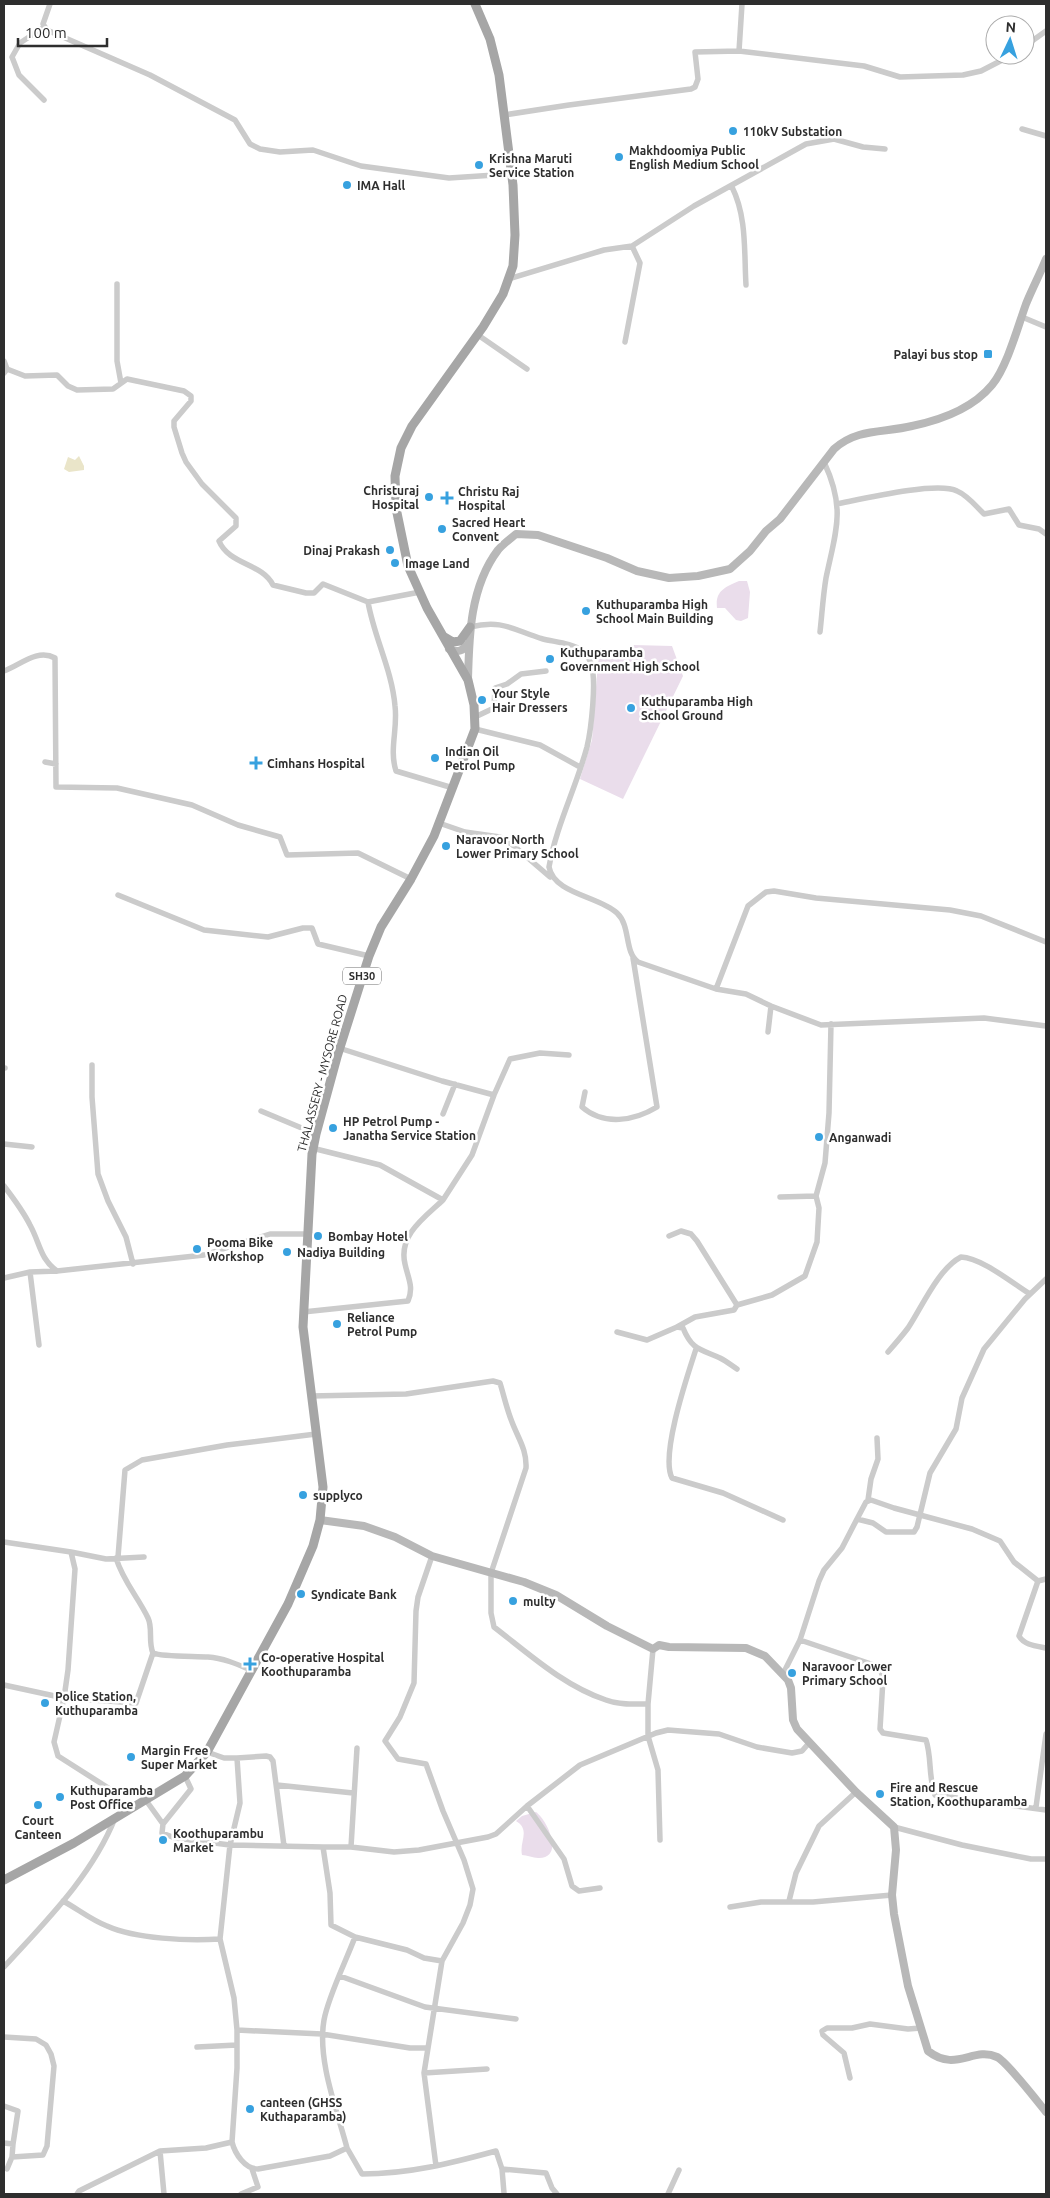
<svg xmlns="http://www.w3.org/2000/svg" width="1050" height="2198" font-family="Ubuntu,sans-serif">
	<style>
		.green { fill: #eaddeb }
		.water { fill: #eae5c9 }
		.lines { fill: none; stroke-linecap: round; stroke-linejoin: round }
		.street { stroke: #cbcbcb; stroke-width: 5.5 }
		.secondary { stroke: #b8b8b8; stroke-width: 8 }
		.primary { stroke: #a6a6a6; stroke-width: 9 }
		.poi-dot { fill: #37a1df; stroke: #fff; stroke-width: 2 }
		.labels { text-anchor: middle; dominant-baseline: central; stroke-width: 5; stroke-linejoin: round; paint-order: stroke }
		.shield { fill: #fff; stroke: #6d6d6d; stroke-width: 1 }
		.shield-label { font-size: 11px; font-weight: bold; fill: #2e2e2e }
		.poi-label { font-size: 12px; font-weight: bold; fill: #2e2e2e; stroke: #fff; text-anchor: start }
		.street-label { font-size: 12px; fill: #2e2e2e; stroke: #fff }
	</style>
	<rect width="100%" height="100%" fill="#fff"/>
	<path class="green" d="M 739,581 L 747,581 L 750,592 L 748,618 L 741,621 L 736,620 L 725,608 L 717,608 C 715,591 725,587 739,581 Z
		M 633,645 L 672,646 L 683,676 L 623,799 L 580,779 L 592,740 L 599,648 L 632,651 Z
		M 536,1812 C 549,1822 564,1859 538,1858 C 533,1858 527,1855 522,1855 C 519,1842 531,1830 516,1821 L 522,1816 Z"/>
	<path class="water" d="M 79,456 L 84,466 L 84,470 L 69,472 L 64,469 L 68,457 L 75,460 Z"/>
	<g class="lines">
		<path class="street" d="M 50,4 L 43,24 L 47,30 L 150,75 L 235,120 L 250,144 L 260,149 L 280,152 L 313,150 L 361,166 L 449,178 L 511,174
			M 1025,46 L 1046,31
			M 739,51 L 864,66 L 900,77 L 963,75 L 981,71 L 1012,55
			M 44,100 L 19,75 L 12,57 L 20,43 L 44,27
			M 504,115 L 569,105 L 691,89 L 695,87 L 698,79 L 695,52 L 739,51 L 742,4
			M 1022,129 L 1046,136
			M 732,187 C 747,217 744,252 746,285
			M 508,279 L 604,250 L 632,246 L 694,206 L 806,144 L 834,139 L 863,147 L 885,149
			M 117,284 L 117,361 L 121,383
			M 1022,317 L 1046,327
			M 478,335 L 527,369
			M 625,342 L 640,263 L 632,246
			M 4,361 L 7,369
			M 4,373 L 7,369 L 25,376 L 57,375 L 68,386 L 77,390 L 113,389 L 127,379 L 184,391 L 191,396 L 191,401 L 174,421 L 174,427 L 182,453 L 186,462 L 202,484 L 236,518 L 236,526 L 219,541 C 229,565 262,563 273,585 L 306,593 L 314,593 L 323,584 L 368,602 L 420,592
			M 837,504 C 862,499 937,481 957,491 C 967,495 976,506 984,514 L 1009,509 L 1019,525 L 1039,529 L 1046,534
			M 368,602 C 374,637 392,670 395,706 C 398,729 389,749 396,771 L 453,788
			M 470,627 C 503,619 513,630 543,639 C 555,642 572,643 583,651 C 586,654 590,660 591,664 C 597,680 591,730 587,747 C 576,788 556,826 549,867 C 554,894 599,896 617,913 C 631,926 624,952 638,962 L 716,989 L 746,994 L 771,1006 L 821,1025 L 984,1018 L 1046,1026
			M 820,632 C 822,614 823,596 826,578 C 836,530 846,509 824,462
			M 4,671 C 19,666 37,648 55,658 L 56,787 L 117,788 L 192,805 L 238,825 L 280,837 L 287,855 L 358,853 L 411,879
			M 475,717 L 494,708 L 495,688 L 507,684 L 521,674 L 546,671
			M 475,729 L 540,745 L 580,767
			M 45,762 L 56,764
			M 439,823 L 465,832 L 500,837 L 514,846 L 550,877
			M 118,895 L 204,930 L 268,937 L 303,928 L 312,928 L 318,944 L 369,956
			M 716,989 L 748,906 L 766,892 L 774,891 L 816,898 L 950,910 L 981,916 L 1046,942
			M 768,1032 L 771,1006
			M 339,1048 L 442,1081 L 494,1095
			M 92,1065 L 92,1097 L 98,1174 L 108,1201 L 126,1237 L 133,1264
			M 4,1068 L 5,1068
			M 585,1092 L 582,1107 C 604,1126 634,1121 657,1107 L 633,958
			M 261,1111 L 316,1134
			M 443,1114 L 455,1084
			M 4,1144 L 32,1147
			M 4,1186 C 14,1199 23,1211 30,1225 C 40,1243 40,1259 57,1271
			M 780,1197 L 816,1196
			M 443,1200 L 472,1155 L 494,1095 L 510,1059 L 540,1053 L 569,1055
			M 669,1236 L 681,1231 L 691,1234 L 697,1241 L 737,1305
			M 30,1272 L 39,1345
			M 4,1278 L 30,1272 L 57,1271 L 204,1255 L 270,1234 L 307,1234
			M 303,1312 L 408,1301 C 414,1287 408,1278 405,1264 C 398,1235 425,1217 443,1200 L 380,1165 L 312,1148
			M 617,1332 L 647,1340 L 677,1327
			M 696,1349 C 688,1374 660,1455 672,1478 L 723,1493 L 783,1520
			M 888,1352 C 895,1344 902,1336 908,1328 C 922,1307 938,1269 961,1257 C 982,1258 1012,1283 1030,1294
			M 737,1369 C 731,1365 726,1361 720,1358 C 700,1349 692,1350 683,1328 L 677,1327 L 695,1317 L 734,1310 L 737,1305 L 772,1295 L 805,1276 L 817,1242 L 819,1208 L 816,1196 L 825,1163 L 829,1113 L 831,1024
			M 311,1396 L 406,1394 L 493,1381 L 500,1383 C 504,1396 507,1410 512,1422 C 518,1438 527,1450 526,1468 L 491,1573 L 491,1613 L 494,1627 C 529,1654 564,1686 606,1700 C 619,1705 635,1704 648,1704 L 648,1736 L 658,1770 L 660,1840
			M 868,1500 L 871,1479 L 878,1459 L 877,1438
			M 857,1519 L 866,1502 L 871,1500 L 894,1508 L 972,1529 L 1000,1541 L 1014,1562 L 1038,1581
			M 4,1542 L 71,1552
			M 432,1556 L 418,1597 L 416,1611 L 414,1683 L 400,1717 L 385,1741 L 398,1759 L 426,1764 L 443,1811 L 464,1860 L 473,1889 L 470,1905 L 463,1923 L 442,1961 L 424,2073 L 436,2166
			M 118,1557 L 125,1470 L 142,1460 L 227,1445 L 316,1434
			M 144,1557 L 106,1559 L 71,1552 L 75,1569 L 68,1670 L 64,1698 L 136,1703 L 153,1653
			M 116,1558 C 123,1581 138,1597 148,1618 C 153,1628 148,1642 153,1653 C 162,1657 196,1656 208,1657 C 224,1658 239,1665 253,1671
			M 1038,1581 L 1019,1636 C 1024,1645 1036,1646 1046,1648
			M 1038,1581 L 1046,1579
			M 800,1640 L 880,1667 L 883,1679 L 880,1729 L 883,1733 L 926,1740 C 932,1758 928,1776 935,1795 L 1046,1810
			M 783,1674 L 800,1640 L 819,1581 L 824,1570 L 842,1548 L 857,1519 L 873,1523 L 886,1532 L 914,1532 L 917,1527 L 930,1473 L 956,1429 L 962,1398 L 984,1349 L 1025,1299 L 1046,1279
			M 4,1685 L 64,1698 L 54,1742 L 58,1756 L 113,1791 L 126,1810
			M 648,1704 L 653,1649
			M 207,1752 L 224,1758 L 237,1758 L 240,1803 L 230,1845 L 220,1939 L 234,1998 L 237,2030 L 237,2068 L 232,2142 C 235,2154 245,2169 258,2169 L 330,2156 L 347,2148 L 362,2174 C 409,2174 452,2163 496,2151 L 502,2169 L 546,2173 L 552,2188 L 557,2194
			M 237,1758 L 266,1756 L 270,1757 L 273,1761 L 284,1846
			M 277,1785 L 353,1793
			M 145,1799 L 163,1824 L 162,1833 L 175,1838 L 230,1845 L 323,1847 L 330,1893 L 331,1925 L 355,1937 L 407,1950 L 424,1958 L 442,1961
			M 527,1806 L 564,1859 L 572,1886 L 579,1891 L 600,1888
			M 1036,1807 L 1046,1734
			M 163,1824 L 191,1789 L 185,1776
			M 894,1827 L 962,1845 L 1031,1859 L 1046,1859
			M 323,1847 L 351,1847 L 394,1852 L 419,1850 L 488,1837 L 496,1834 L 527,1806 L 580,1765 L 656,1733 L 668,1730 L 719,1734 L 757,1747 L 792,1753 L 802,1751 L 809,1743
			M 351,1847 L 357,1748
			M 63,1901 C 78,1909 91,1920 107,1926 C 136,1939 188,1941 220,1939
			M 789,1901 L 796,1873 L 819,1826 L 856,1792
			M 730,1907 L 761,1902 L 813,1902 L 892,1895
			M 4,1967 C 45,1922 92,1876 115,1818
			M 340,1976 L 425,2007 L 516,2019
			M 237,2030 L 322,2034 L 410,2048 L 428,2048
			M 4,2037 L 36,2039 L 46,2045 L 51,2054 L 54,2066 L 47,2146 L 43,2155 L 12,2157 L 7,2169
			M 197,2047 L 237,2045
			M 424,2073 L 487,2069
			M 850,2078 L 844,2053 L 823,2035 L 822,2031 L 827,2028 L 852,2028 L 870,2024 L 908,2029 L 921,2028
			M 4,2106 L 18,2111 L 13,2144
			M 4,2143 L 13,2144 L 12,2157
			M 347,2148 C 337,2110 317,2060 324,2020 C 328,1997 346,1961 355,1937
			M 160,2151 L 164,2194
			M 502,2169 L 504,2193
			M 77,2194 L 79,2191 L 160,2151 L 206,2148 L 232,2142
			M 241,2194 L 258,2187 L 252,2169
			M 668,2194 L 679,2170"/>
		<path class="secondary" d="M 449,649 C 458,653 463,651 469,643
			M 468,680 C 469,636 470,587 498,550 C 503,544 510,539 516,534 L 538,535 L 607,558 L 637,571 L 669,578 L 698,576 L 730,569 L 750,551 L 766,531 L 780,519 L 834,449 C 857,428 884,433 912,426 C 941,420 973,408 992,385 C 1007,367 1018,326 1026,304 C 1032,289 1040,274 1046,259
			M 320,1520 L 364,1526 L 395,1537 L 432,1556 L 524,1582 L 556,1595 L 607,1626 L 653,1649 L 659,1645 L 669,1647 L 746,1648 L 765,1656 L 788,1680 L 791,1688 L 793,1720 L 797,1729 L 856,1792 L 894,1827 L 896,1850 L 892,1895 L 894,1914 L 908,1986 L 928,2051 C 956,2073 973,2046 997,2057 C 1006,2061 1038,2102 1046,2112"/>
		<path class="primary" d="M 443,636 L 453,642 L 460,641 L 470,627
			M 4,1880 L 74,1843 L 185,1776 L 207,1752 L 288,1604 L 313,1546 L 320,1520 L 323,1487 L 303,1327 L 312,1154 L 316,1134 L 337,1057 L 369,956 L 381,927 L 411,879 L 434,836 L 475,729 L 474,705 L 468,680 L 427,608 L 408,566 L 396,508 L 395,476 L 401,448 L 412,426 L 483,327 L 503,294 L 513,266 L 515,235 L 513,185 L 499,75 L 490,39 L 475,4"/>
	</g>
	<g class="poi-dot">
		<circle cx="733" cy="131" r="5"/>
		<circle cx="619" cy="157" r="5"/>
		<circle cx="479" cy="165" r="5"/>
		<circle cx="347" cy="185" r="5"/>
		<rect x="983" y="349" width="10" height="10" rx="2.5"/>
		<circle cx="429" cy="497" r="5"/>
		<path d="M444.5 490.5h5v5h5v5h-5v5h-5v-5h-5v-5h5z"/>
		<circle cx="442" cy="529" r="5"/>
		<circle cx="390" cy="550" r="5"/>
		<circle cx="395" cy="563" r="5"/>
		<circle cx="586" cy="611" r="5"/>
		<circle cx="550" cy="659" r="5"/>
		<circle cx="482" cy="700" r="5"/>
		<circle cx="631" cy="708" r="5"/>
		<circle cx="435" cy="758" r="5"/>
		<path d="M253.5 755.5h5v5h5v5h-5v5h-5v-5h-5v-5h5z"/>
		<circle cx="446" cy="846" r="5"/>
		<circle cx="333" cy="1128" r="5"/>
		<circle cx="819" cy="1137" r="5"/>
		<circle cx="318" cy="1236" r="5"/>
		<circle cx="197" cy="1249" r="5"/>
		<circle cx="287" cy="1252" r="5"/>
		<circle cx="337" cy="1324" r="5"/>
		<circle cx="303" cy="1495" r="5"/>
		<circle cx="301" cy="1594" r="5"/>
		<circle cx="513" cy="1601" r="5"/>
		<path d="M247.5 1656.5h5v5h5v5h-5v5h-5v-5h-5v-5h5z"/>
		<circle cx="792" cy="1673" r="5"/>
		<circle cx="45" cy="1703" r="5"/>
		<circle cx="131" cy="1757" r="5"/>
		<circle cx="880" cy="1794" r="5"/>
		<circle cx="60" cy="1797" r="5"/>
		<circle cx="38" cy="1805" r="5"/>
		<circle cx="163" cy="1840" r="5"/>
		<circle cx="250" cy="2109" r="5"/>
	</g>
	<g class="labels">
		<rect class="shield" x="343" y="967.5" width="38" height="17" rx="4"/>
		<g class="shield-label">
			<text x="362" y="976">SH30</text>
		</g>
		<g class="poi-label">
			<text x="743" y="131">110kV Substation</text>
			<text x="629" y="150">Makhdoomiya Public<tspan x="629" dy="14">English Medium School</tspan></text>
			<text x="489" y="158">Krishna Maruti<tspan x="489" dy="14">Service Station</tspan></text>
			<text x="357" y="185">IMA Hall</text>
			<text x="978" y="354" text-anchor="end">Palayi bus stop</text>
			<text x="419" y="490" text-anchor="end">Christuraj<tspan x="419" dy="14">Hospital</tspan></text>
			<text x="458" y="491">Christu Raj<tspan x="458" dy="14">Hospital</tspan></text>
			<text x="452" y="522">Sacred Heart<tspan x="452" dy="14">Convent</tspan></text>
			<text x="380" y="550" text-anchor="end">Dinaj Prakash</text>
			<text x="405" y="563">Image Land</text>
			<text x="596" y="604">Kuthuparamba High<tspan x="596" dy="14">School Main Building</tspan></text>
			<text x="560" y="652">Kuthuparamba<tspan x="560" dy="14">Government High School</tspan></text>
			<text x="492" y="693">Your Style<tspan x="492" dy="14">Hair Dressers</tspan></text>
			<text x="641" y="701">Kuthuparamba High<tspan x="641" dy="14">School Ground</tspan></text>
			<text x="445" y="751">Indian Oil<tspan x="445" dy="14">Petrol Pump</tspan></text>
			<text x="267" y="763">Cimhans Hospital</text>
			<text x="456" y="839">Naravoor North<tspan x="456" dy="14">Lower Primary School</tspan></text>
			<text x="343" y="1121">HP Petrol Pump -<tspan x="343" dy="14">Janatha Service Station</tspan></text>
			<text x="829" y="1137">Anganwadi</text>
			<text x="328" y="1236">Bombay Hotel</text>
			<text x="207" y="1242">Pooma Bike<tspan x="207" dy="14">Workshop</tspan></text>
			<text x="297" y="1252">Nadiya Building</text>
			<text x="347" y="1317">Reliance<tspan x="347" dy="14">Petrol Pump</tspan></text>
			<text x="313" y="1495">supplyco</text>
			<text x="311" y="1594">Syndicate Bank</text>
			<text x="523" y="1601">multy</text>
			<text x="261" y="1657">Co-operative Hospital<tspan x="261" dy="14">Koothuparamba</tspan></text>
			<text x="802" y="1666">Naravoor Lower<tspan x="802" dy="14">Primary School</tspan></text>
			<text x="55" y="1696">Police Station,<tspan x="55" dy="14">Kuthuparamba</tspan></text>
			<text x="141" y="1750">Margin Free<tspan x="141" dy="14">Super Market</tspan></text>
			<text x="890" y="1787">Fire and Rescue<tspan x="890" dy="14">Station, Koothuparamba</tspan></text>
			<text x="70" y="1790">Kuthuparamba<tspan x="70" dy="14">Post Office</tspan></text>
			<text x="38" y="1820" text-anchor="middle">Court<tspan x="38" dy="14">Canteen</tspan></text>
			<text x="173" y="1833">Koothuparambu<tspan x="173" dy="14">Market</tspan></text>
			<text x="260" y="2102">canteen (GHSS<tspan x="260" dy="14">Kuthaparamba)</tspan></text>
		</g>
		<g class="street-label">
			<text transform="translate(322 1073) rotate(-75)">THALASSERY - MYSORE ROAD</text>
		</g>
	</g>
	<rect width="1050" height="2198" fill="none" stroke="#2e2e2e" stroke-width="10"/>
	<g transform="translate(1010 40) rotate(4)"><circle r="24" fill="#ffffff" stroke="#ababab"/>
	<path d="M0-4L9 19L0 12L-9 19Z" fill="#37a1df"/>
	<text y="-8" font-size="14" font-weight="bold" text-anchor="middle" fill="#2e2e2e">N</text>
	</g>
	<path d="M18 38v8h89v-8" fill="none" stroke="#2e2e2e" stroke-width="2.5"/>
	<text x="25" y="38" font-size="15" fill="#2e2e2e" stroke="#ffffff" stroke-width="4" paint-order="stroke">100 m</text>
</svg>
